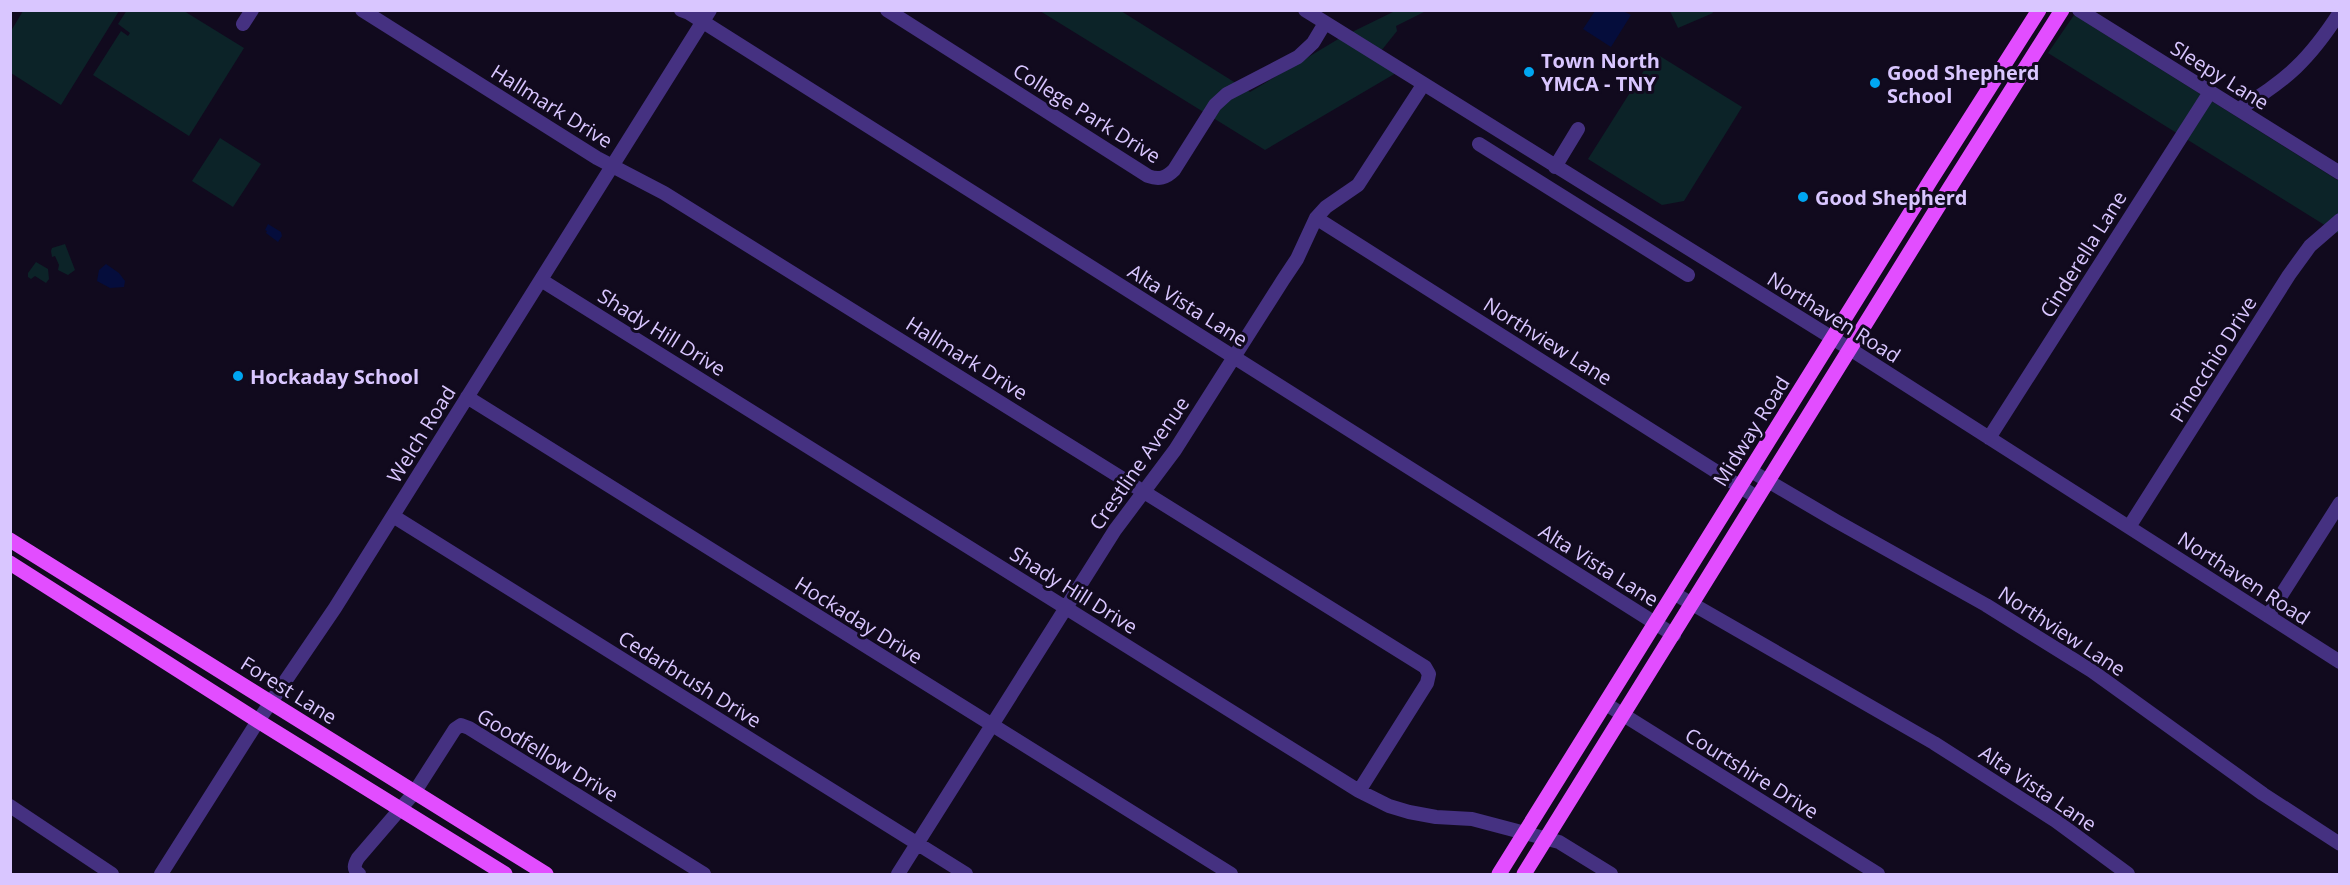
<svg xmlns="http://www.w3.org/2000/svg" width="2350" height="885" font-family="'Open Sans',sans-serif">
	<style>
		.green { fill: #0c2328 }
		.water { fill: #050d3c }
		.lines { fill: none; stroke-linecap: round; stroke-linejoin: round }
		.minor { stroke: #453181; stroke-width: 14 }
		.major { stroke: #e24dff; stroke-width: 15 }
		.poi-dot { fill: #00a6f1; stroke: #110a1e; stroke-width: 2 }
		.labels { text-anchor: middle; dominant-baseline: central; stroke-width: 6; stroke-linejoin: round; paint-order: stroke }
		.poi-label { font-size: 20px; font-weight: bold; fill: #d9c6ff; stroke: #110a1e; text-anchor: start }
		.street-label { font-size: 20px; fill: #d9c6ff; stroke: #110a1e }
	</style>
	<rect width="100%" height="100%" fill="#110a1e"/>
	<path class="green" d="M 127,10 L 184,11 L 244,48 L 189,136 L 93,75 L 121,31 L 128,36 L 130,33 L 118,24 Z
		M 23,11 L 119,11 L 61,105 L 11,73 L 11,31 Z
		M 1040,11 L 1121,11 L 1250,92 L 1340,38 L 1396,73 L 1265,150 Z
		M 1395,11 L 1426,11 L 1396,26 L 1397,31 L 1381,51 L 1350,33 Z
		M 1670,11 L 1712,11 L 1713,13 L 1678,28 Z
		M 2074,15 L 2339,181 L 2339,234 L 2048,53 Z
		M 1655,53 L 1742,107 L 1684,201 L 1662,205 L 1588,159 Z
		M 220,138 L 261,164 L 233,207 L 192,181 Z
		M 65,244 L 75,270 L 68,275 L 58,270 L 59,265 L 55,256 L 52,257 L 51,251 L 52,248 Z
		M 36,262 L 48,269 L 49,279 L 46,283 L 35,276 L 31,279 L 28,277 L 28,273 Z"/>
	<path class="water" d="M 1595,11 L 1623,11 L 1631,15 L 1611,47 L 1583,29 Z
		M 268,224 L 281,232 L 282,236 L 278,242 L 266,233 L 267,231 L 265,230 Z
		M 106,264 L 119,273 L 125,281 L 124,287 L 110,288 L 97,281 L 99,270 Z"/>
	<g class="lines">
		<path class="minor" d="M 362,10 L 597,158 L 664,193 L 1425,667 L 1429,674 L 1427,683 L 1359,791
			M 681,10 L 689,13 L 1674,635
			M 887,10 L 1148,176 C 1159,180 1166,178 1174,170 L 1215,105 L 1227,94 L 1298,57 L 1313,43 L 1325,23
			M 1305,10 L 1850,349 L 2340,662
			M 2079,10 L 2340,173
			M 243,24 L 252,10
			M 2239,109 C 2287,80 2309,60 2340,12
			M 1479,144 L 1688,275
			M 1555,167 L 1578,129
			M 1316,218 L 1758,498
			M 541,280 L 1359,791 L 1389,806 L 1409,812 L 1436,817 L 1472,819 L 1559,842 L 1611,874
			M 467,397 L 1231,874
			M 1989,438 L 2210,92
			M 1751,471 L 1836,521 L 1986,605 L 2092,671 L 2263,794 L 2340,844
			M 393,516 L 966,874
			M 2129,527 L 2289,275 L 2310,246 L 2340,220
			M 1675,594 L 1934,743 L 2056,821 L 2128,874
			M 2268,616 L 2340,503
			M 1606,704 L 1878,874
			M 10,806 L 112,874
			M 161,874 L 258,721 L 335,608 L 710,10
			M 359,874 C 353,869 354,865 358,858 L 414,793 L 455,729 L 461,725 L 469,728 L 704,874
			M 898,874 L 1115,530 L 1175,450 L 1283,280 L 1297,259 L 1316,218 L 1326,207 L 1358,185 L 1423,85"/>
		<path class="major" d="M 10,540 L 546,874
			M 10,563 L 258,721 L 505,874
			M 1499,874 L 1932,178 L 2039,10
			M 1524,874 L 1949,189 L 2062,10"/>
	</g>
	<g class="poi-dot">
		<circle cx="1529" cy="72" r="6"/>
		<circle cx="1875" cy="83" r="6"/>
		<circle cx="1803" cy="197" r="6"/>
		<circle cx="238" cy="376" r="6"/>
	</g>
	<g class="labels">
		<g class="poi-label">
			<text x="1541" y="60">Town North<tspan x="1541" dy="23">YMCA - TNY</tspan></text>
			<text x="1887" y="72">Good Shepherd<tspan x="1887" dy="23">School</tspan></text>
			<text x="1815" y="197">Good Shepherd</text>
			<text x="250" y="376">Hockaday School</text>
		</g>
		<g class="street-label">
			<text transform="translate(2220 75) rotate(32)">Sleepy Lane</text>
			<text transform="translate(552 106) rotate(32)">Hallmark Drive</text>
			<text transform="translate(1087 113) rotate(32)">College Park Drive</text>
			<text transform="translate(2083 254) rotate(-58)">Cinderella Lane</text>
			<text transform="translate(1188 305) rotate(32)">Alta Vista Lane</text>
			<text transform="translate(1834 317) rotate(32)">Northaven Road</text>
			<text transform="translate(662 332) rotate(32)">Shady Hill Drive</text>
			<text transform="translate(1548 341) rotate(32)">Northview Lane</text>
			<text transform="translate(967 358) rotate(32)">Hallmark Drive</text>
			<text transform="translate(2213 359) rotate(-58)">Pinocchio Drive</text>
			<text transform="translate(1751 431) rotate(-58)">Midway Road</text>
			<text transform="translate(421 434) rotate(-58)">Welch Road</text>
			<text transform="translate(1139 463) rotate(-55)">Crestline Avenue</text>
			<text transform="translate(1599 565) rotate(32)">Alta Vista Lane</text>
			<text transform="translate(2244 578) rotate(33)">Northaven Road</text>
			<text transform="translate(1074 590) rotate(32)">Shady Hill Drive</text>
			<text transform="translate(859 620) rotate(32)">Hockaday Drive</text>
			<text transform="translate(2062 631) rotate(33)">Northview Lane</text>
			<text transform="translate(690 679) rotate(32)">Cedarbrush Drive</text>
			<text transform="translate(289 690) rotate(32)">Forest Lane</text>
			<text transform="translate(548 755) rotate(31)">Goodfellow Drive</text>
			<text transform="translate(1752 773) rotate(32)">Courtshire Drive</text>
			<text transform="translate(2038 788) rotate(34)">Alta Vista Lane</text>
		</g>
	</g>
	<rect width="2350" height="885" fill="none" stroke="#d9c6ff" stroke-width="24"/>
</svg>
